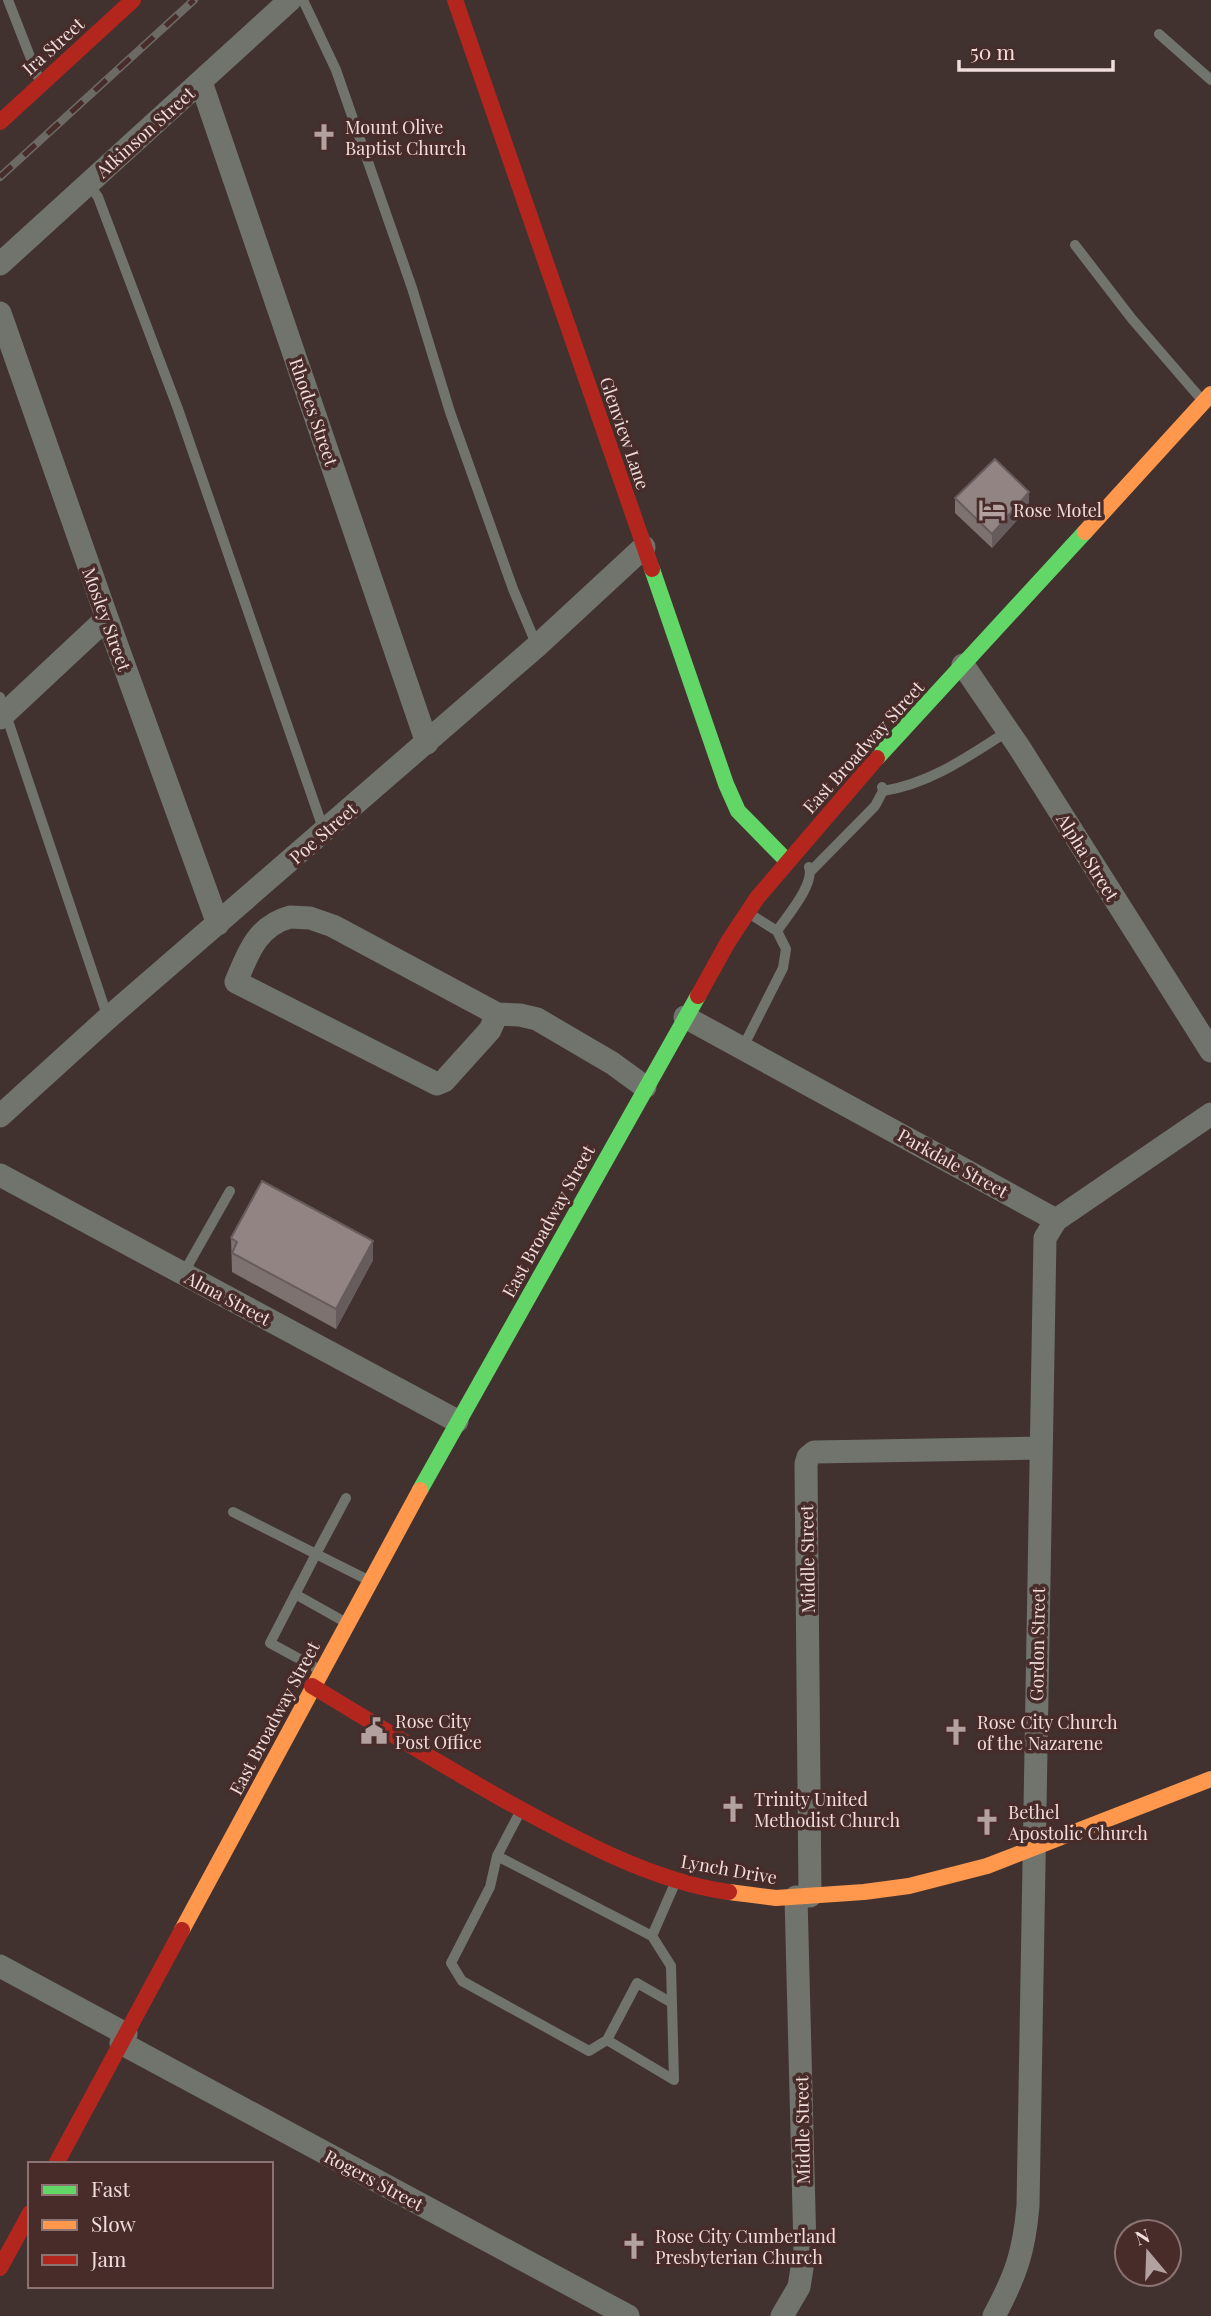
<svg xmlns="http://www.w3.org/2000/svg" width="1211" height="2316" font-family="'Playfair Display',serif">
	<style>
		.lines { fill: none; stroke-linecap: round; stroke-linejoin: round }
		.lane { stroke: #70746d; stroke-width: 10 }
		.street { stroke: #70746d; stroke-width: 23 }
		.fast { stroke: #63d668; stroke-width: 16 }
		.slow { stroke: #ff974d; stroke-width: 16 }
		.jam { stroke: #b3261e; stroke-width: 16 }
		.rail-casing { stroke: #6d6a66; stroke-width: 8 }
		.rail { stroke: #472c2a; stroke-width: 5; stroke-dasharray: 16; stroke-linecap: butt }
		.wall { fill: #7e7271 }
		.shaded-wall { fill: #665c5c }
		.building { fill: #928483; stroke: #665c5c; stroke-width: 2 }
		.labels { text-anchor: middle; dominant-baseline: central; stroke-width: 7; stroke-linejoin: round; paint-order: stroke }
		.street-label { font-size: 18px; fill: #f0dddc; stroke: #472c2a }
		.poi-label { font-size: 18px; fill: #f0dddc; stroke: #472c2a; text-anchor: start }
	</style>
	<rect width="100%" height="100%" fill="#413230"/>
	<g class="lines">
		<path class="lane" d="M 8,0 L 40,82
			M 303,0 L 336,70 L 412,288 L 450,412 L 513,589 L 537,646
			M 1159,34 L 1211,80
			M 88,183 L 98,197 L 178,409 L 324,831
			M 1075,245 L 1132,319 L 1202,400
			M 0,697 L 108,1018
			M 883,791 C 930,784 969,756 1008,731
			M 811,871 L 875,806 L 883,791 L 882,787
			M 777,931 C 787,916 815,884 809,867
			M 742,1049 L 783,968 L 786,949 L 777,931 L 750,914
			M 183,1274 L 230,1191
			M 233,1512 L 316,1554 L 346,1498
			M 295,1594 L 345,1622
			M 318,1669 L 270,1643 L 316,1554 L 366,1579
			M 520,1812 L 497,1856 L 490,1887 L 451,1963 L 462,1981 L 589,2051 L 607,2040
			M 497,1856 L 652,1936 L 671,1966 L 674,2080 L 607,2040 L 637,1983 L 672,2003
			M 652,1936 L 676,1881"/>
		<path class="street" d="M 201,82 L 427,743
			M 0,264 L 290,0
			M 0,313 L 107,618 L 218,924
			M 963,665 L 1019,747 L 1211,1051
			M 0,718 L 107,618
			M 290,917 L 310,918 L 333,926 L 497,1014 L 490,1030 L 444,1081 L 437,1084 L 236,982 C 248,953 257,926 290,917 Z
			M 497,1014 L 520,1015 L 537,1019 L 612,1063 L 645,1087
			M 685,1017 L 1056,1220 L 1211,1114
			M 0,1116 L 108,1018 L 537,646 L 644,547
			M 0,1175 L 457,1421
			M 810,1896 L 806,1464 L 808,1457 L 814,1452 L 1041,1448
			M 0,1966 L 126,2034
			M 121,2043 L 628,2316
			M 782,2316 L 799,2287 L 805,2249 L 796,1897
			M 994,2316 C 1016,2275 1024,2252 1028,2206 L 1045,1238 L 1056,1220"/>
		<path class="fast" d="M 652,569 L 726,784 L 738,811 L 787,861
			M 877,758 L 1085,532
			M 420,1490 L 698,996"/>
		<path class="slow" d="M 1085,532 L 1211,394
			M 729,1892 L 776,1898 L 864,1892 L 909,1886 L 987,1866 L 1211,1779
			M 182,1930 L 420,1490"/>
		<path class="jam" d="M 455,0 L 652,569
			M 0,122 L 133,0
			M 698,996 L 728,942 L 757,898 L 877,758
			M 312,1686 C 376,1725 439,1763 504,1800 C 571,1837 653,1882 729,1892
			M 56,2164 L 182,1930
			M 0,2268 L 30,2213"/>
		<defs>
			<path id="rail" d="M 0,177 L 194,0"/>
		</defs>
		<use href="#rail" class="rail-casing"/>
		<use href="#rail" class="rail"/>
	</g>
	<path class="wall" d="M 955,498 L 1029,507 L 992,548 L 955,513 Z
		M 231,1238 L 373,1260 L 336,1329 L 232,1272 Z"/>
	<path class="shaded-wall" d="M 1029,492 L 1029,507 L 992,548 L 992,534 Z
		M 373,1241 L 373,1260 L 336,1329 L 336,1309 Z"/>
	<path class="building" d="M 995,459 L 1029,492 L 992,534 L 955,498 Z
		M 262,1181 L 373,1241 L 336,1309 L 232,1253 L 237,1242 L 231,1238 Z"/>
	<defs>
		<symbol id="church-bare" viewBox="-9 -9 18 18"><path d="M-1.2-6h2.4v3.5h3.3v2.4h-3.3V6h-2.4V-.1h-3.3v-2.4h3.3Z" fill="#b3a1a0" stroke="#472c2a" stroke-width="2.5" paint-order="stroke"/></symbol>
		<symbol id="hotel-bare" viewBox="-9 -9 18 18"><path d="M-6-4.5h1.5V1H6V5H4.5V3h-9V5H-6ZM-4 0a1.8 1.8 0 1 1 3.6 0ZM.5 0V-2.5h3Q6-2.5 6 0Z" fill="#b3a1a0" stroke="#472c2a" stroke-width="2.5" paint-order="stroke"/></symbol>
		<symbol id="civic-bare" viewBox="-9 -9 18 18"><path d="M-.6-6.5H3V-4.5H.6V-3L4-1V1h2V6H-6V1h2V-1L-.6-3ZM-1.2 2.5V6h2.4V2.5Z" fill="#b3a1a0" stroke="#472c2a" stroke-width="2.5" paint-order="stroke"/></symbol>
	</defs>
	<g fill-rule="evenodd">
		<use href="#church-bare" x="305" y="118" width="38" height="38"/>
		<use href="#hotel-bare" x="973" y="491" width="38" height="38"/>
		<use href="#civic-bare" x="355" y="1712" width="38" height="38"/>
		<use href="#church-bare" x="937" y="1713" width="38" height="38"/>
		<use href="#church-bare" x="714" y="1790" width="38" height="38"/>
		<use href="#church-bare" x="968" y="1803" width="38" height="38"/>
		<use href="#church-bare" x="615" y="2227" width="38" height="38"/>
	</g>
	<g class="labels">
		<g class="street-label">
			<text transform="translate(53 46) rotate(-42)">Ira Street</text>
			<text transform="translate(145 132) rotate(-42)">Atkinson Street</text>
			<text transform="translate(314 412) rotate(71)">Rhodes Street</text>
			<text transform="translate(625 433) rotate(71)">Glenview Lane</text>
			<text transform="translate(107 619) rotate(70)">Mosley Street</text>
			<text transform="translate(863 747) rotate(-48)">East Broadway Street</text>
			<text transform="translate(323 833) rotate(-41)">Poe Street</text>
			<text transform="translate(1088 857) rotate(58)">Alpha Street</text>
			<text transform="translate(953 1163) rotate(29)">Parkdale Street</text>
			<text transform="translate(548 1221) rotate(-61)">East Broadway Street</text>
			<text transform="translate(228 1298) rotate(28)">Alma Street</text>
			<text transform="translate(807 1559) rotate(-91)">Middle Street</text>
			<text transform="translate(1037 1644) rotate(-89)">Gordon Street</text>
			<text transform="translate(274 1718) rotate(-62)">East Broadway Street</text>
			<text transform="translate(729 1869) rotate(10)">Lynch Drive</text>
			<text transform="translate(802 2130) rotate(-91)">Middle Street</text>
			<text transform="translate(374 2180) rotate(28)">Rogers Street</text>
		</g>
		<g class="poi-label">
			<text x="345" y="127">Mount Olive<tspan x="345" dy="21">Baptist Church</tspan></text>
			<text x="1013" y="510">Rose Motel</text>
			<text x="395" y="1721">Rose City<tspan x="395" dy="21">Post Office</tspan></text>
			<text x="977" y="1722">Rose City Church<tspan x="977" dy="21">of the Nazarene</tspan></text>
			<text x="754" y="1799">Trinity United<tspan x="754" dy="21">Methodist Church</tspan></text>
			<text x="1008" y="1812">Bethel<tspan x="1008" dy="21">Apostolic Church</tspan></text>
			<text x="655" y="2236">Rose City Cumberland<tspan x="655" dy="21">Presbyterian Church</tspan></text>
		</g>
	</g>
	<rect x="28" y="2162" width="245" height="126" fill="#472c2a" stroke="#8b7371" stroke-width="2"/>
	<rect x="42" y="2185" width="35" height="10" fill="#63d668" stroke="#8b7371" stroke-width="2"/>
	<text x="91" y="2197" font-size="21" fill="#f0dddc">Fast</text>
	<rect x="42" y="2220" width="35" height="10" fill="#ff974d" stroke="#8b7371" stroke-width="2"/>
	<text x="91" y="2232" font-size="21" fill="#f0dddc">Slow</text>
	<rect x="42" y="2255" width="35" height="10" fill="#b3261e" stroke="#8b7371" stroke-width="2"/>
	<text x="91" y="2267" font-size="21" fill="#f0dddc">Jam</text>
	<g transform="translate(1148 2253) rotate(341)"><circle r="33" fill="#472c2a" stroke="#8b7371" stroke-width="2"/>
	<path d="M0-5L12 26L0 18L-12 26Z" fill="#b3a1a0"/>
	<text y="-10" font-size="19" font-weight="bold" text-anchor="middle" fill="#f0dddc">N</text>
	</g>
	<path d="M959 60v10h154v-10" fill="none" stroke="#f0dddc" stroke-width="3.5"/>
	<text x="970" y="60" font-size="21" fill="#f0dddc" stroke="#472c2a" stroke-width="5" paint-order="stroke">50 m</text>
</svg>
